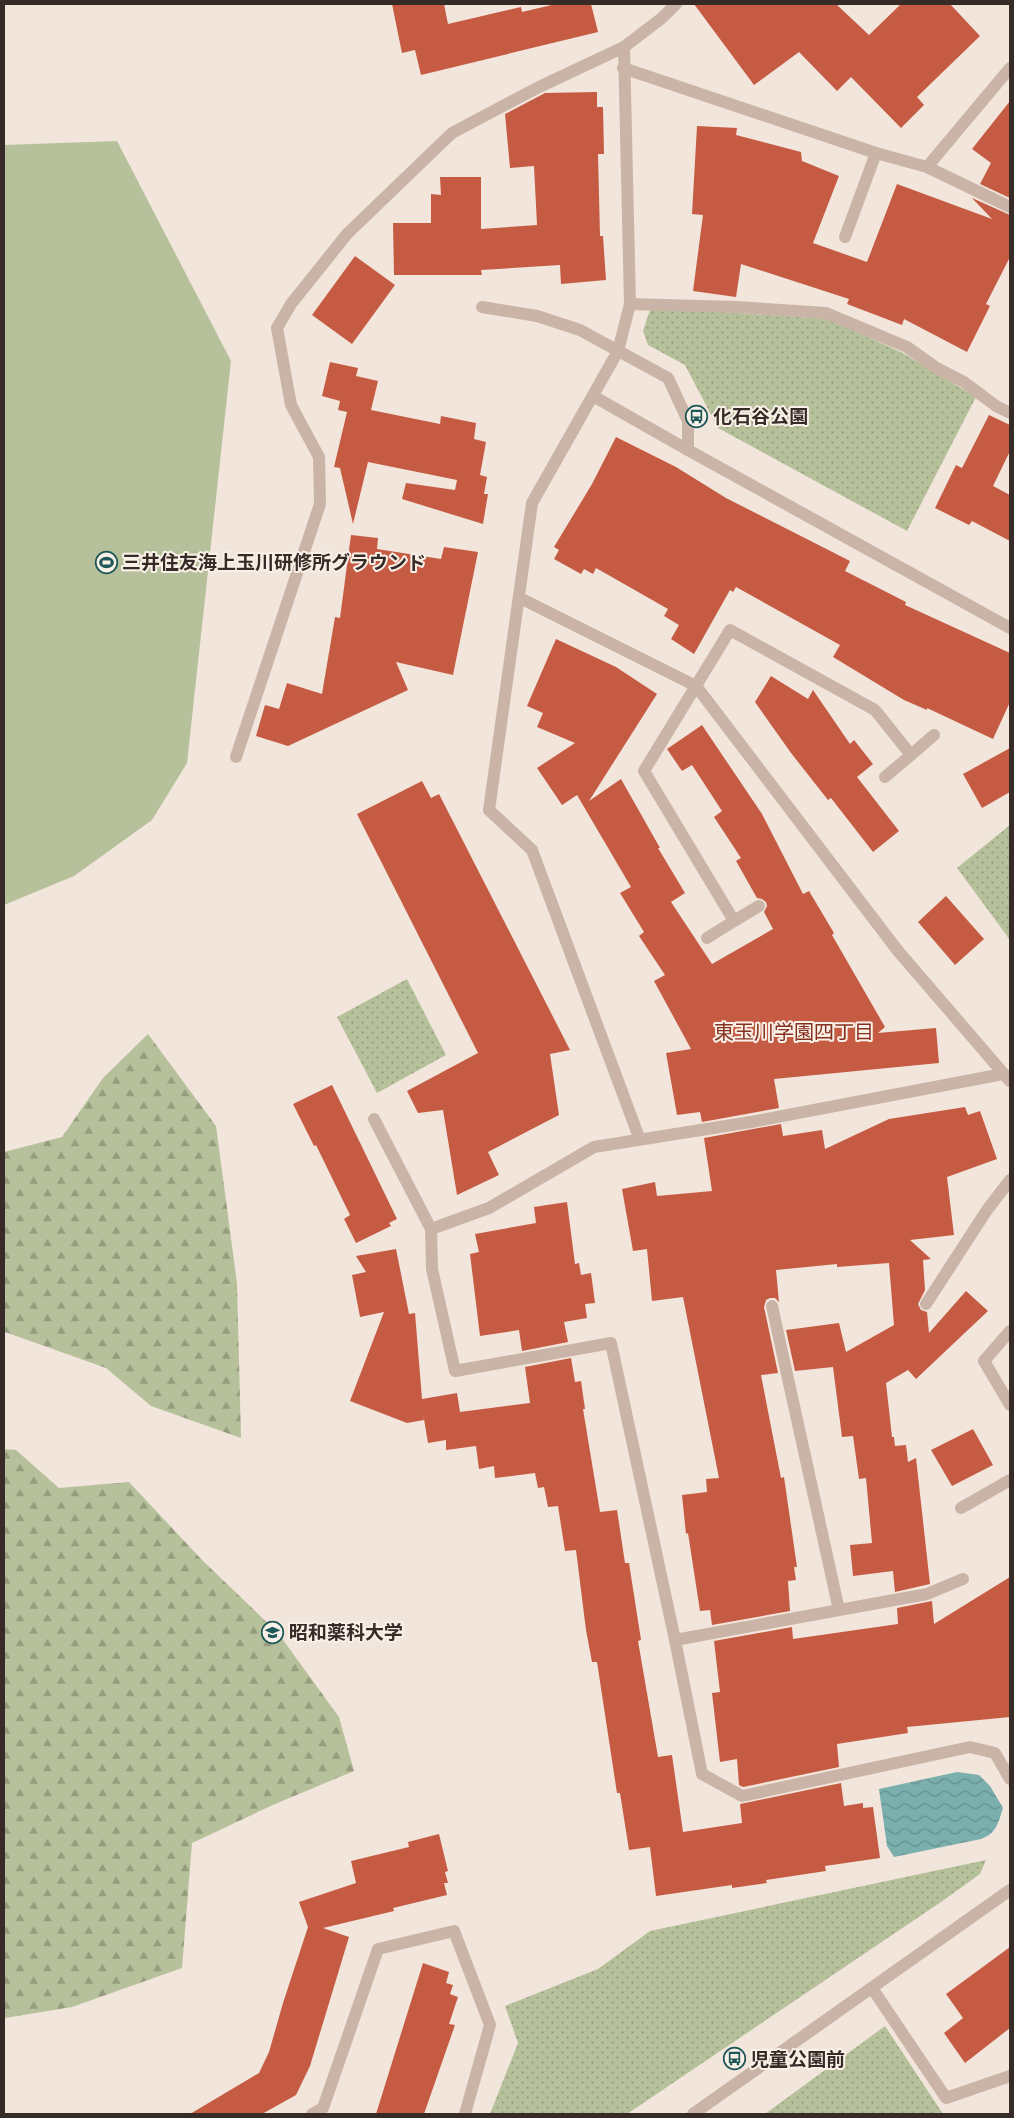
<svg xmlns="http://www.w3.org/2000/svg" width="1014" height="2118" font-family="Cabin,'Noto Sans JP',sans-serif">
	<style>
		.green { fill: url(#green-dots) }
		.forest { fill: url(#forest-firs) }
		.pitch { fill: #b6c19b }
		.water { fill: url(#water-waves) }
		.building { fill: #c65b44 }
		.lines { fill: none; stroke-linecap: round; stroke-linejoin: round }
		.service { stroke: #cab4a7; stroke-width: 12 }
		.minor { stroke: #cab4a7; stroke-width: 12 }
		.tertiary { stroke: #cab4a7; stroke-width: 12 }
		.labels { text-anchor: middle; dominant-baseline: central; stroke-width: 4; stroke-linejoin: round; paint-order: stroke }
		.poi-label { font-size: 19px; font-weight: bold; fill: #362b27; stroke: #f9f0e7; text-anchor: start }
		.neighbourhood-label { font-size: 20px; fill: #853120; stroke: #f9f0e7 }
	</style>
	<defs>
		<pattern id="green-dots" width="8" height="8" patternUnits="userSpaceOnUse" patternTransform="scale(1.25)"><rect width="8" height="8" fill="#b6c19b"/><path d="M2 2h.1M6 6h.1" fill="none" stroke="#959d7e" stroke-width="1.8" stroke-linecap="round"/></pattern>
		<pattern id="forest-firs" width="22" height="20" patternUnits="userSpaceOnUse" patternTransform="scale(1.25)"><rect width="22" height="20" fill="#b6c19b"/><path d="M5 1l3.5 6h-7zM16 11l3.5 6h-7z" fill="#959d7e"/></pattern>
		<pattern id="water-waves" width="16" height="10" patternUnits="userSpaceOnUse" patternTransform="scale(1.25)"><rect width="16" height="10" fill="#7aafad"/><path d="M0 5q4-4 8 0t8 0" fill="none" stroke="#658f8d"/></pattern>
	</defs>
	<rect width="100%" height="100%" fill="#f2e5db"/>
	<path class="green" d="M 651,307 L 828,319 L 901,352 L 976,397 L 907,531 L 718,428 L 685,365 L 648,345 L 643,331 Z
		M 1010,825 L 1010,940 L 957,868 Z
		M 407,979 L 446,1055 L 377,1093 L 337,1017 Z
		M 986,1860 L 980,1874 L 941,1902 L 627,2114 L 490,2114 L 518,2043 L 505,2006 L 598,1969 L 650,1931 Z
		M 885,2026 L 943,2114 L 765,2114 Z"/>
	<path class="forest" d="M 148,1034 L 216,1126 L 237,1283 L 241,1438 L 151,1406 L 106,1368 L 5,1332 L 4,1333 L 4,1152 L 62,1137 L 103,1078 Z
		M 4,1449 L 16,1450 L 59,1488 L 129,1482 L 202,1560 L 278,1633 L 339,1717 L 354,1771 L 275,1804 L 192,1843 L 182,1968 L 72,2007 L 5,2018 Z"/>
	<path class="pitch" d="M 117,141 L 231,361 L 187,763 L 152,820 L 74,876 L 4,905 L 4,145 Z"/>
	<path class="water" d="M 957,1772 L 979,1775 L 990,1786 L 1003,1808 C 998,1823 997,1833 981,1839 L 894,1857 L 887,1846 L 879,1789 Z"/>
	<path class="building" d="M 392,4 L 444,4 L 448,24 L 521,7 L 522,12 L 556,4 L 591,4 L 598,32 L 421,75 L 415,50 L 402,53 Z
		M 694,4 L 836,4 L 869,35 L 901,4 L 950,4 L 980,36 L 917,97 L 924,105 L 901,128 L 851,77 L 837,91 L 799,52 L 754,85 Z
		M 597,92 L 597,107 L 603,107 L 604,154 L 598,154 L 600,236 L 603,236 L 606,280 L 561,284 L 560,265 L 481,270 L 482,275 L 394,275 L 393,223 L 431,223 L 431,194 L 441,195 L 440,177 L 481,177 L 481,229 L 537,225 L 534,166 L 510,168 L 505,114 L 545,93 Z
		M 1010,101 L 1010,198 L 980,184 L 991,163 L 972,149 Z
		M 697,126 L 737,128 L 736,135 L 801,152 L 802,161 L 839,176 L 813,243 L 867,262 L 897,184 L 992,219 L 972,198 L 1010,215 L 1010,257 L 986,304 L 990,306 L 967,352 L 904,319 L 902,325 L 847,304 L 849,299 L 741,264 L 736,297 L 693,291 L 703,215 L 692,214 Z
		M 355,256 L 395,285 L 352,344 L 312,315 Z
		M 330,362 L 358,368 L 356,376 L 378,381 L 371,410 L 440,424 L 441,416 L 476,423 L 474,439 L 486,442 L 480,475 L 487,477 L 484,494 L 488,494 L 483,524 L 402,499 L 406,483 L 455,490 L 457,480 L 368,462 L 353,524 L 340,468 L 334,467 L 347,412 L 338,410 L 340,401 L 322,396 Z
		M 989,415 L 1010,425 L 1010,451 L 993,486 L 1010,495 L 1010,541 L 972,521 L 969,525 L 935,508 L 956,465 L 962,468 Z
		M 616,437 L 676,467 L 726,498 L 850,561 L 845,571 L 906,602 L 905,605 L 1010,653 L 1010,702 L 993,739 L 927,708 L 927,710 L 904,700 L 833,657 L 840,645 L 736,587 L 733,592 L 730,590 L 694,654 L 671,639 L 679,625 L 664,616 L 668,609 L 596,568 L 593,574 L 584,569 L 581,574 L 554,559 L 559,550 L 554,547 L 592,484 Z
		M 351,535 L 378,538 L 377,549 L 441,559 L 444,547 L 478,552 L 453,675 L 396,662 L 408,690 L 288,746 L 256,736 L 265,705 L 279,709 L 287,683 L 322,694 L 335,617 L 340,618 Z
		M 556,639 L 616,667 L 657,694 L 589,801 L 621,779 L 660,848 L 658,848 L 685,893 L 671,902 L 712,964 L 773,929 L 764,912 L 767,906 L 766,902 L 762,899 L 757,898 L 736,861 L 741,858 L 714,817 L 722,811 L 692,765 L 682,771 L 667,749 L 702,725 L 762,814 L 803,894 L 809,891 L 834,933 L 832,935 L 885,1027 L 878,1033 L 936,1028 L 939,1063 L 774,1079 L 779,1108 L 702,1122 L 700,1112 L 677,1115 L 666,1053 L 691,1049 L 654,981 L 665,975 L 639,936 L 644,932 L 620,893 L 631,887 L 577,795 L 562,805 L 537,768 L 575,743 L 537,727 L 543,713 L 527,706 Z
		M 771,676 L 808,699 L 813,690 L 850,744 L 854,740 L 873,764 L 857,777 L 899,831 L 873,852 L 831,798 L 828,800 L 791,753 L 755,702 Z
		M 1010,748 L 1010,792 L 982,808 L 963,774 Z
		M 422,781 L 431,798 L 439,794 L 570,1050 L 550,1054 L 559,1115 L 488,1152 L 499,1175 L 457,1195 L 443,1110 L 418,1113 L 407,1091 L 478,1053 L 357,814 Z
		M 946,896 L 984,939 L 955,965 L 918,922 Z
		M 332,1085 L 397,1219 L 389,1223 L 391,1226 L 356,1243 L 344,1219 L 350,1215 L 316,1145 L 314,1146 L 293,1104 Z
		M 965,1107 L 968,1115 L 980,1111 L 997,1159 L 947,1177 L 954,1235 L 910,1240 L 931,1259 L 923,1260 L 925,1290 L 918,1304 L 921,1310 L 927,1312 L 929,1333 L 966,1291 L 988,1311 L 916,1379 L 908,1370 L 886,1383 L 892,1437 L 894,1437 L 895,1446 L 906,1445 L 908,1462 L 916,1458 L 930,1584 L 895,1592 L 893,1571 L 853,1576 L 850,1545 L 872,1543 L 866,1478 L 859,1479 L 853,1436 L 842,1437 L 833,1367 L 795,1371 L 786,1330 L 839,1323 L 846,1352 L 894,1325 L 889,1263 L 837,1267 L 837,1264 L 776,1270 L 779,1302 L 775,1298 L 770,1298 L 766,1300 L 764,1307 L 778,1373 L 761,1375 L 781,1478 L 784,1477 L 797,1567 L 794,1567 L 796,1580 L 788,1581 L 790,1611 L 712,1625 L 710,1610 L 700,1611 L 688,1533 L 686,1534 L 682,1495 L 707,1492 L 706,1479 L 719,1478 L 683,1297 L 652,1301 L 647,1249 L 633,1251 L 622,1189 L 655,1182 L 657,1196 L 712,1191 L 704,1138 L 781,1124 L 783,1136 L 822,1130 L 825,1149 L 889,1119 Z
		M 567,1202 L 575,1264 L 579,1263 L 581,1275 L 591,1273 L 595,1303 L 585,1304 L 587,1318 L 564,1322 L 568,1342 L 522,1351 L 519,1330 L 480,1336 L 470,1254 L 479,1252 L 475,1234 L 536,1223 L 534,1207 Z
		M 396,1249 L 409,1314 L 415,1313 L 422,1399 L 457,1393 L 460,1412 L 530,1403 L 525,1367 L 571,1358 L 575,1382 L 581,1381 L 585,1409 L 583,1409 L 600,1512 L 617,1510 L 625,1563 L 629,1563 L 641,1640 L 638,1641 L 658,1757 L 672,1755 L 683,1832 L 742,1823 L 740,1804 L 841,1783 L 844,1806 L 863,1803 L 863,1808 L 873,1807 L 880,1858 L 825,1866 L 826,1871 L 766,1880 L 767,1883 L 732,1888 L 732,1885 L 656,1896 L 650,1847 L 629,1850 L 620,1793 L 617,1793 L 597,1662 L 592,1662 L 586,1630 L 576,1550 L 565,1551 L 558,1506 L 548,1507 L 544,1487 L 538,1488 L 535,1473 L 495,1478 L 494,1466 L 479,1469 L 476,1446 L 446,1450 L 446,1440 L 428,1443 L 423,1413 L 424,1420 L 407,1423 L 350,1401 L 384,1312 L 360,1317 L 352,1275 L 366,1272 L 356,1256 Z
		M 973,1429 L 993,1465 L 952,1486 L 931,1450 Z
		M 1010,1577 L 1010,1717 L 907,1727 L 908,1733 L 837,1744 L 839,1767 L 743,1787 L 739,1785 L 737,1759 L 720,1762 L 712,1693 L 720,1692 L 714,1641 L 792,1627 L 793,1639 L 898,1624 L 897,1608 L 932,1601 L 934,1624 Z
		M 439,1834 L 448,1871 L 445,1872 L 448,1883 L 444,1883 L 447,1895 L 393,1908 L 394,1911 L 323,1928 L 349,1937 L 310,2066 L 296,2095 L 262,2114 L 190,2114 L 259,2073 L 269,2052 L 283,2003 L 308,1927 L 299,1902 L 356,1883 L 351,1861 L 409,1847 L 408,1842 Z
		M 1010,1947 L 1010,2028 L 965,2063 L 944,2033 L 963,2018 L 946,1994 Z
		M 423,1963 L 449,1972 L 446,1983 L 453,1985 L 450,1994 L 458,1997 L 449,2024 L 455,2025 L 424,2114 L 376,2114 Z"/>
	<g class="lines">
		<path class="service" d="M 630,304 L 737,307 L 826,313 L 907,347 L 935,367 L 964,382 L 996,406 L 1010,413
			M 898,951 L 1010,1081
			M 751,1122 L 1003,1074
			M 926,1304 L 987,1210 L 1010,1180"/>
		<path class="minor" d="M 624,47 L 630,304 L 618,351 L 532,503 L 489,810 L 532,850 L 640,1140
			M 623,68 L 876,153 L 927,167 L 1010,207
			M 927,167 L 1010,68
			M 845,237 L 876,153
			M 482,307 L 537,316 L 580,330 L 668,378 L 688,421 L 688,450 L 593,396
			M 520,598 L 696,686 L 898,951
			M 911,755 L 934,735
			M 236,757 L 320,504 L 319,457 L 291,405 L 277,328 L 291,304 L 347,234 L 452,133 L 537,88 L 624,47 L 662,18 L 676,4
			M 759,906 L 734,921 L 644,771 L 730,630 L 875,710 L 911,755 L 885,777
			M 707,938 L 734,921
			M 374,1119 L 431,1229 L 432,1269 L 455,1371 L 611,1343 L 675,1640 L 702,1774 L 742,1796 L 970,1747 L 995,1753 L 1010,1779
			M 431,1229 L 489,1208 L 594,1147 L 751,1122
			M 772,1306 L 839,1610
			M 1010,1331 L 984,1361 L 1010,1405
			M 961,1508 L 1010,1480
			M 675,1640 L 927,1594 L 963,1579
			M 872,1988 L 946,2098 L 1010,2076
			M 312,2114 L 323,2108 L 378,1949 L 454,1931 L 490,2025 L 465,2114"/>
		<path class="tertiary" d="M 688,450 L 1010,628
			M 693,2114 L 1010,1890"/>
	</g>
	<defs>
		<symbol id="bus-ring" viewBox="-11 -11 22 22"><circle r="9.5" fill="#f9f0e7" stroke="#1d5757" stroke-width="1.5"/><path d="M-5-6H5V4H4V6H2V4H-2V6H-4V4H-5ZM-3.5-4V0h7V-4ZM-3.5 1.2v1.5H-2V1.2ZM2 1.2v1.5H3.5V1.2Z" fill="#1d5757"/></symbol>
		<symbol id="stadium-ring" viewBox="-11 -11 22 22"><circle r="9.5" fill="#f9f0e7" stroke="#1d5757" stroke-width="1.5"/><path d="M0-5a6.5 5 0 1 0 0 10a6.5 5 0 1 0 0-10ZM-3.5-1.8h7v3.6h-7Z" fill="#1d5757"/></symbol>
		<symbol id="university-ring" viewBox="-11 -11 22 22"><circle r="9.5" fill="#f9f0e7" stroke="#1d5757" stroke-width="1.5"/><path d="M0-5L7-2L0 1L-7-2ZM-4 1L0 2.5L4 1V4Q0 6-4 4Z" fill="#1d5757"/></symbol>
	</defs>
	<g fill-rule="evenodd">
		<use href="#bus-ring" x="684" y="404" width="25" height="25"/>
		<use href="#stadium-ring" x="94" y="550" width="25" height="25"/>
		<use href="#university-ring" x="260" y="1620" width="25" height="25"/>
		<use href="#bus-ring" x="722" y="2046" width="25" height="25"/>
	</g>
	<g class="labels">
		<g class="poi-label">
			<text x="713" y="416">化石谷公園</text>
			<text x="122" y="562">三井住友海上玉川研修所グラウンド</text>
			<text x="289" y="1632">昭和薬科大学</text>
			<text x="750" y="2059">児童公園前</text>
		</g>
		<g class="neighbourhood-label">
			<text x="794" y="1032">東玉川学園四丁目</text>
		</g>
	</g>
	<rect width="1014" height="2118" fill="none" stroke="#362b27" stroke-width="10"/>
</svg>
